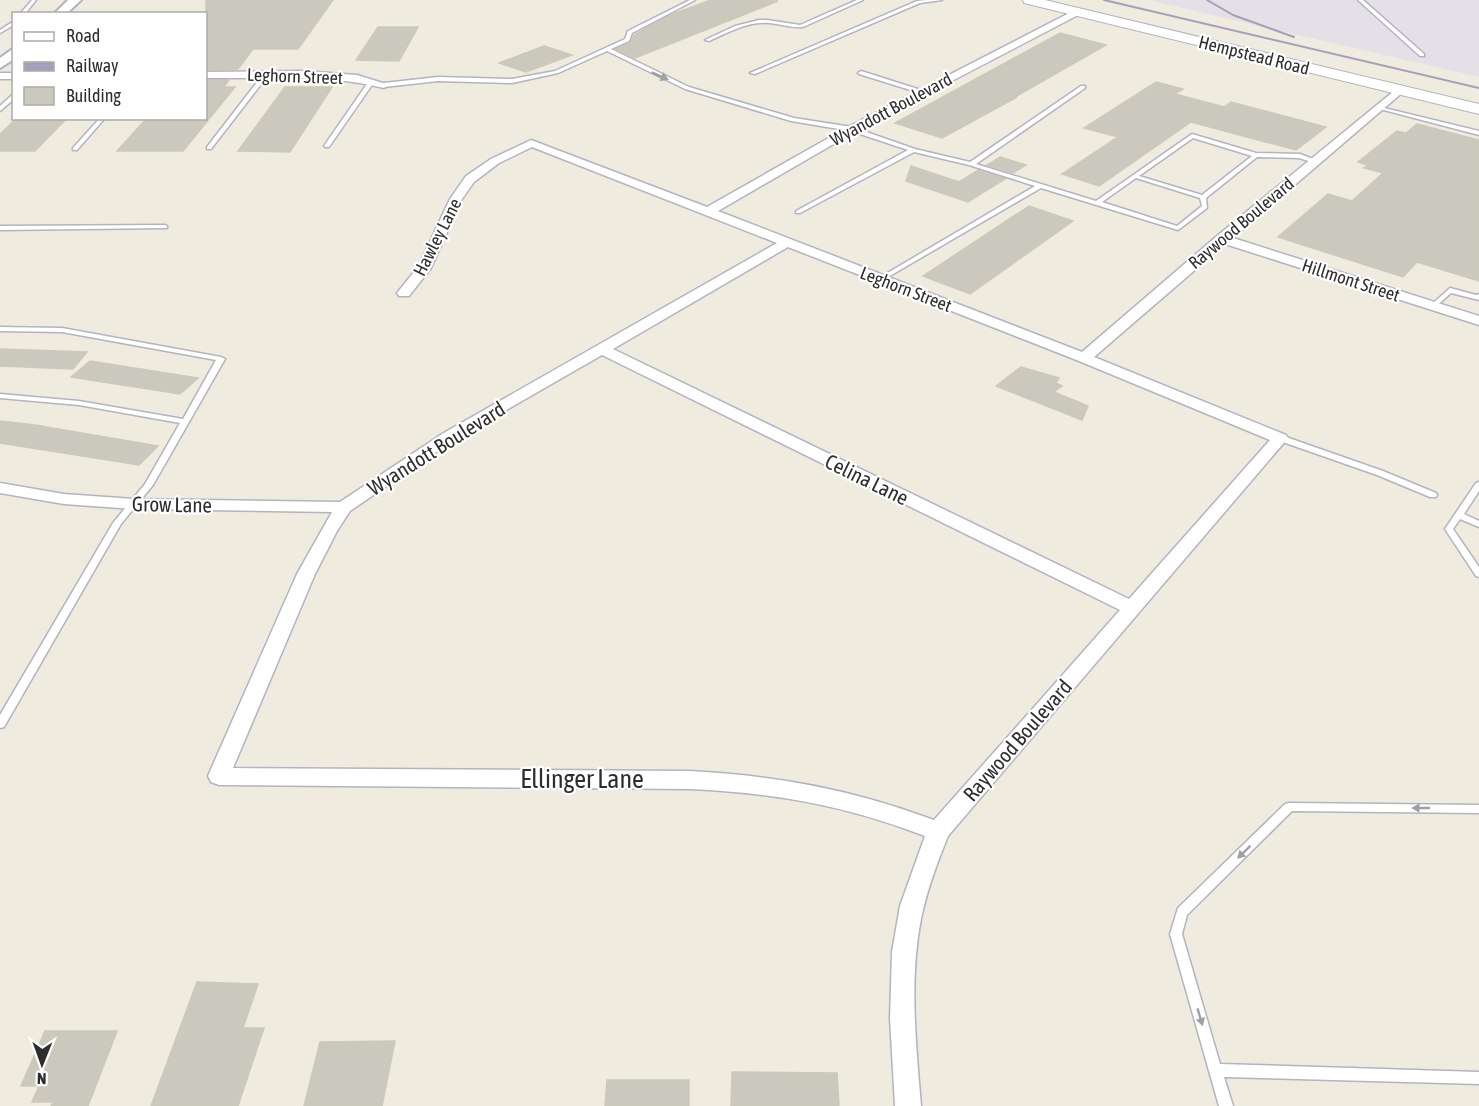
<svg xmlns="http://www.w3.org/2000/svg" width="1479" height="1106" font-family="'Asap Condensed',sans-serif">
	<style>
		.industrial { fill: #e4e0e8 }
		.building { fill: #cbc9be; stroke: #ccc9b8; stroke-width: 1.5 }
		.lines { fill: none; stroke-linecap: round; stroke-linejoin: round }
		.service-casing { stroke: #b3b3c2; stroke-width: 3 }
		.minor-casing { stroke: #b3b3c2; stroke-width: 3 }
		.tertiary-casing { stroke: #b3b3c2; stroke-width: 4 }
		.secondary-casing { stroke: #b3b3c2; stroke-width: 2 }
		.service { fill: #fff; fill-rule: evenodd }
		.minor { fill: #fff; fill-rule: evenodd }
		.tertiary { fill: #fff; fill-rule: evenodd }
		.secondary { fill: #fff; fill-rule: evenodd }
		.rail { stroke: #a3a1b9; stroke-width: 2 }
		.oneway { fill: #a0a0a0 }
		.labels { text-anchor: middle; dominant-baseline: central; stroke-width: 4.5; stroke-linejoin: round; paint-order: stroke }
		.far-street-label { font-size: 18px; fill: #2d2d2d; stroke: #fff }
		.street-label { font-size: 21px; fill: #2d2d2d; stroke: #fff }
		.near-street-label { font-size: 26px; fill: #2d2d2d; stroke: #fff }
	</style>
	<rect width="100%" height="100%" fill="#efecdf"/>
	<path class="industrial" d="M 1148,0 L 1479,0 L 1479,77 Z"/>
	<path class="building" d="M 206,0 L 333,0 L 298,49 L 253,49 L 238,69 L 206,70 Z
		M 711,0 L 778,1 L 635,58 L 616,49 L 630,43 L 634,35 L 670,15 Z
		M 378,27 L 418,27 L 399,61 L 356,60 Z
		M 1060,33 L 1106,45 L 1015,97 L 1017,97 L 942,138 L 895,123 Z
		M 544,46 L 572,55 L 526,72 L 499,63 Z
		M 206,80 L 229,80 L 224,87 L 235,87 L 183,151 L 117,151 L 147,118 L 206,118 Z
		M 1156,82 L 1183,89 L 1175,94 L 1224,107 L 1231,102 L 1326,127 L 1296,150 L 1191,122 L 1099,186 L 1062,174 L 1118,137 L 1084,128 Z
		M 285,87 L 332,87 L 290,152 L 238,151 Z
		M 17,118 L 67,118 L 35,151 L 0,151 L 0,134 Z
		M 1417,124 L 1479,140 L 1479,281 L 1417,262 L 1403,277 L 1278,237 L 1328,194 L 1352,201 L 1383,173 L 1364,168 L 1368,165 L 1358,162 L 1397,131 L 1406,133 Z
		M 1000,157 L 1026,165 L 1013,173 L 987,165 Z
		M 911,166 L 959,182 L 978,170 L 1005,179 L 968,202 L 906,181 Z
		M 1029,206 L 1073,221 L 970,294 L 923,276 Z
		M 0,349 L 87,352 L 73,369 L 0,366 Z
		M 90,361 L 198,378 L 180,394 L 71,377 Z
		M 1021,367 L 1059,378 L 1056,383 L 1062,386 L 1054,392 L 1088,406 L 1082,420 L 996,386 Z
		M 0,421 L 35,425 L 158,446 L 139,465 L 0,443 Z
		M 197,982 L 258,984 L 243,1028 L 264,1028 L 238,1106 L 151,1106 Z
		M 45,1031 L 117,1031 L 88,1106 L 51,1106 L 53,1102 L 32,1102 L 39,1086 L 21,1086 Z
		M 395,1041 L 382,1106 L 304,1106 L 320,1042 Z
		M 732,1072 L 837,1073 L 839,1106 L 731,1106 Z
		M 607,1080 L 689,1080 L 689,1106 L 605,1106 Z"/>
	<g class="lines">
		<defs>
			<path id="service" d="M 32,0 L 36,0 L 25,14 L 20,14 Z
				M 690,0 L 695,0 L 632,33 L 629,41 L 611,49 L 689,87 L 794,118 L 852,127 L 915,149 L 970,162 L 1081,86 L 1085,86 L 1085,88 L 976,164 L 1096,201 L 1192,134 L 1256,153 L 1300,154 L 1318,161 L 1315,163 L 1299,158 L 1257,157 L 1206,198 L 1207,208 L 1178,230 L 1041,188 L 881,281 L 879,280 L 879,278 L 1035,186 L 969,165 L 914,152 L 800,213 L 796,213 L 796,211 L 908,150 L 851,131 L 791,121 L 685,89 L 607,51 L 558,73 L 512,83 L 438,81 L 384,87 L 381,85 L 384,83 L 438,77 L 512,79 L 555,71 L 625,39 L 628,31 ZM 1193,138 L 1252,156 L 1202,195 L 1139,176 ZM 1136,178 L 1200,198 L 1202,206 L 1177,226 L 1102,202 Z
				M 857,0 L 863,0 L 803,27 C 791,28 781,24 769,23 C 748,21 727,33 709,41 L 705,40 L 735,26 L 759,20 L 767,20 L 800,25 Z
				M 926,0 L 942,0 L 920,3 L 755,74 L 750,73 L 917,1 Z
				M 1358,0 L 1363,0 L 1424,54 L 1424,56 L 1420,56 Z
				M 14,21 L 14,25 L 0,33 L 0,30 Z
				M 861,71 L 924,91 L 925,92 L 920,93 L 859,74 L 858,73 Z
				M 264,73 L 269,74 L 211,149 L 207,149 L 207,147 Z
				M 369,81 L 374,82 L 329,147 L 325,147 L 324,146 Z
				M 12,95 L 14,95 L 14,99 L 0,111 L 0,106 Z
				M 1376,106 L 1479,131 L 1479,135 L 1376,108 Z
				M 100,118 L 105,118 L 77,150 L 73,150 L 73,148 Z
				M 165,225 L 167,226 L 167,228 L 0,230 L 0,226 Z
				M 1450,288 L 1476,295 L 1479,294 L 1479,300 L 1451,293 L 1435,307 L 1431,307 L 1431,305 Z
				M 0,327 L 62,328 L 221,357 L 225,359 L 153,485 L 121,524 L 4,727 L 0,728 L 0,715 L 113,523 L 145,484 L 180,423 L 79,405 L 0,398 L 0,394 L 79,401 L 183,419 L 216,360 L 62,332 L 0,331 Z
				M 1277,436 L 1283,436 L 1383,471 L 1436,493 L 1437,495 L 1436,497 L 1430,497 L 1377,475 L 1277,440 L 1276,438 Z
				M 1479,482 L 1479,491 L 1464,514 L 1479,521 L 1479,527 L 1460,519 L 1453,529 L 1479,567 L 1479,577 L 1476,576 L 1445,529 L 1476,483 Z
				M 1289,803 L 1479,805 L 1479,813 L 1292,811 L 1187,915 L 1182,934 L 1220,1064 L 1479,1072 L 1479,1084 L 1224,1077 L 1233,1106 L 1219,1106 L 1170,934 L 1178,908 L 1285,804 Z"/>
			<path id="minor" d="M 1077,9 L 1080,10 L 1080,14 L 856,131 L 718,211 L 1082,352 L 1217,236 L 1399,87 L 1404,90 L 1403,92 L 1233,238 L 1479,316 L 1479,325 L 1225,244 L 1094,357 L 1286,435 L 1288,438 L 948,836 C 937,863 927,890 921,919 C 909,980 916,1045 921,1106 L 895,1106 L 890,1018 L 892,952 L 900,906 L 925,836 C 844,805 776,793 690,789 L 219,785 L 211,782 L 208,776 L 297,574 L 332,512 L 134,509 L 64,504 L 0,493 L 0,483 L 64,494 L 134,499 L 340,502 L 442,434 L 777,243 L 532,147 L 499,163 L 474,182 L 462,199 L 431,268 L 409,296 L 399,296 L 397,293 L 418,267 L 450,199 L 466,176 L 491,159 L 531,140 L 707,207 L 848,127 ZM 788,247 L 1079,361 L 1270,440 L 1129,599 L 613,349 ZM 602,355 L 1120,610 L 934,820 C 850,789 779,776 690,771 L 233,768 L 315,574 L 337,531 L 350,511 L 454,440 Z
				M 303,71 L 357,75 L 389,85 L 384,88 C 325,73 266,79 206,78 L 206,72 Z
				M 0,73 L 14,73 L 14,79 L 0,79 Z"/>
			<path id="tertiary" d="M 68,0 L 81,0 L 66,14 L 54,14 Z
				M 14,48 L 14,59 L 0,68 L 0,58 Z"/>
			<path id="secondary" d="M 1023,0 L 1045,0 L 1479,104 L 1479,114 L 1024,3 Z"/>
		</defs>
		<use href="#service" class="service-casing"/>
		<use href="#minor" class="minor-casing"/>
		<use href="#tertiary" class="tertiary-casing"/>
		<use href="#secondary" class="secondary-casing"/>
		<use href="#service" class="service"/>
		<use href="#minor" class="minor"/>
		<use href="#tertiary" class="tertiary"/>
		<use href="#secondary" class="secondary"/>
		<path class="rail" d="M 1104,0 L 1479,88
			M 1207,0 L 1233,15 L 1294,37"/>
	</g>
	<defs><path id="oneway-solid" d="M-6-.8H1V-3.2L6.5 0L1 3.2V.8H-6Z" transform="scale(1.5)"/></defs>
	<g class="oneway">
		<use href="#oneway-solid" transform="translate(660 76) rotate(24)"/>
		<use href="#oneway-solid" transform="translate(1421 808) rotate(-180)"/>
		<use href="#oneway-solid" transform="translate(1244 852) rotate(136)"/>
		<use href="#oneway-solid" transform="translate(1200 1017) rotate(74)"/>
	</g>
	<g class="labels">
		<g class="far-street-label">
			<text transform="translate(1254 55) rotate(14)">Hempstead Road</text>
			<text transform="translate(295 76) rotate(2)">Leghorn Street</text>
			<text transform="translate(891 109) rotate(-28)">Wyandott Boulevard</text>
			<text transform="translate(1241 223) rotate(-40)">Raywood Boulevard</text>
			<text transform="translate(437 237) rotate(-63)">Hawley Lane</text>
			<text transform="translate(1351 280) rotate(18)">Hillmont Street</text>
			<text transform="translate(906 289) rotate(21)">Leghorn Street</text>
		</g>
		<g class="street-label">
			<text transform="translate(436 448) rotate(-32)">Wyandott Boulevard</text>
			<text transform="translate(867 479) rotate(26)">Celina Lane</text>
			<text transform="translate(172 504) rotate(1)">Grow Lane</text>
			<text transform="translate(1017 740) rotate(-49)">Raywood Boulevard</text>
		</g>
		<g class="near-street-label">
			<text x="582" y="779">Ellinger Lane</text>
		</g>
	</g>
	<rect x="12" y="12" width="195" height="108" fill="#ffffff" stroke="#ababab" stroke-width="1.5"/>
	<rect x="24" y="32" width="30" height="9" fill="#ffffff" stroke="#ababab" stroke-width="1.5"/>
	<text x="66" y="42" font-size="18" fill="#2d2d2d">Road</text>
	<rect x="24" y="62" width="30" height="9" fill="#a3a1b9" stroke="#ababab" stroke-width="1.5"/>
	<text x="66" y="72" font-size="18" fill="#2d2d2d">Railway</text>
	<rect x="24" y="87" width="30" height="18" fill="#cbc9be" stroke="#ababab" stroke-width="1.5"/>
	<text x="66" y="102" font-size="18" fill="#2d2d2d">Building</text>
	<g transform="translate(42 1064) rotate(181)" stroke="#ffffff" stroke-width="4.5" paint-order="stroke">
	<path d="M0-4.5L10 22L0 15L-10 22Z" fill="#2d2d2d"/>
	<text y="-9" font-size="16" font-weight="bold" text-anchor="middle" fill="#2d2d2d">N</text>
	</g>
</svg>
